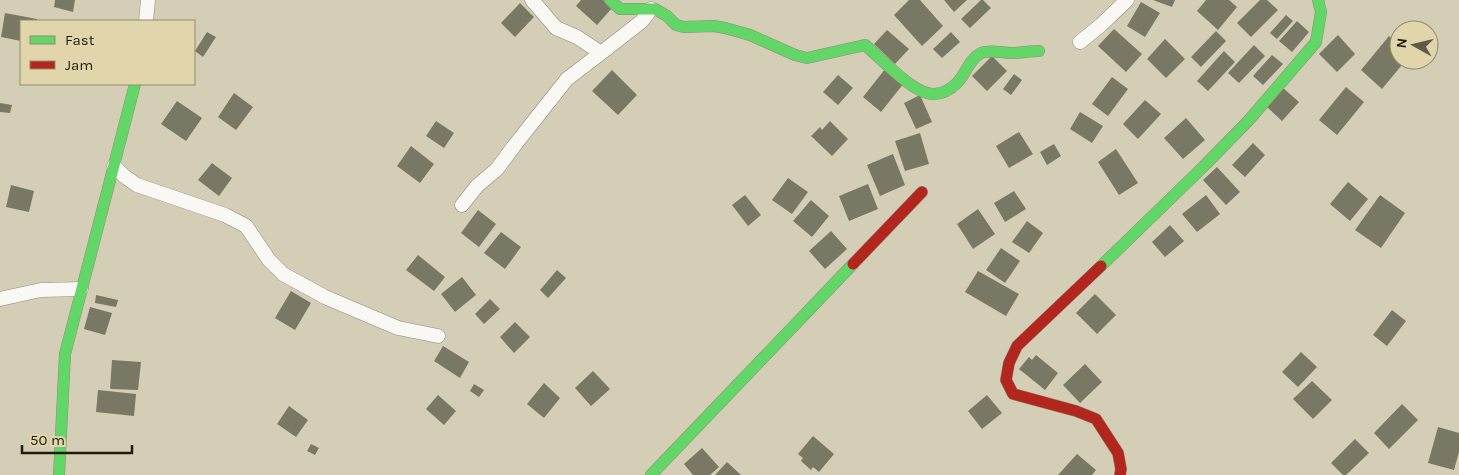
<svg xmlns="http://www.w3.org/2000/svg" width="1459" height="475" font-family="Karla,sans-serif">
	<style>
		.building { fill: #797864 }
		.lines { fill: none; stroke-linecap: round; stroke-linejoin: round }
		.street-casing { stroke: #908c7a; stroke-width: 15 }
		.fast-casing { stroke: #908c7a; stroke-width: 12 }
		.jam-casing { stroke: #908c7a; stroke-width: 12 }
		.street { stroke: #f9f8f4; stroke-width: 14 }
		.fast { stroke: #63d668; stroke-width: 11 }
		.jam { stroke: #b3261e; stroke-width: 11 }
	</style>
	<rect width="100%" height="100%" fill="#d4ceb7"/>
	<path class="building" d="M 55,0 L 75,0 L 73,12 L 54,7 Z
		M 581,0 L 603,0 L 612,8 L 597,25 L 576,6 Z
		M 909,0 L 920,0 L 943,26 L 922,46 L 894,15 Z
		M 944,0 L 967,0 L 954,12 Z
		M 981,0 L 983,0 L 991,8 L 970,28 L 961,19 Z
		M 1153,0 L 1175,0 L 1172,7 Z
		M 1206,0 L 1229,0 L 1237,7 L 1218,30 L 1197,11 Z
		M 1260,0 L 1267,0 L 1278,10 L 1251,37 L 1237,23 Z
		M 1141,2 L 1160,13 L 1145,37 L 1127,26 Z
		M 520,3 L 534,17 L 515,37 L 501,23 Z
		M 5,13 L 37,19 L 37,21 L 21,21 L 21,41 L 1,37 Z
		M 1286,15 L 1293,21 L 1277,39 L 1270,33 Z
		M 1297,21 L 1309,32 L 1292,52 L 1279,41 Z
		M 1114,29 L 1142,54 L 1126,72 L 1098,46 Z
		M 887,30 L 909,49 L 895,64 L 874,44 Z
		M 1216,31 L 1226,41 L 1201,67 L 1191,57 Z
		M 207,32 L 216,37 L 203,57 L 195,51 Z
		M 951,32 L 960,42 L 942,58 L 933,49 Z
		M 1338,35 L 1355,54 L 1337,72 L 1319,54 Z
		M 1389,36 L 1399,45 L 1399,60 L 1406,60 L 1382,89 L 1361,70 Z
		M 1165,39 L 1185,59 L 1166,78 L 1147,59 Z
		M 1254,45 L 1265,56 L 1239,83 L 1228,73 Z
		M 1224,51 L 1235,62 L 1208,91 L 1197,81 Z
		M 1272,55 L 1283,64 L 1263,85 L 1253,76 Z
		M 992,56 L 1007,71 L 987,91 L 972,76 Z
		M 886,68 L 904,83 L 881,112 L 863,97 Z
		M 612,70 L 637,95 L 618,115 L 592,91 Z
		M 1014,74 L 1022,80 L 1011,95 L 1003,89 Z
		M 838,75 L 853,88 L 838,105 L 823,92 Z
		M 1112,77 L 1128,89 L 1108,116 L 1092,104 Z
		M 1282,87 L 1299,102 L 1282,121 L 1266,106 Z
		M 1346,87 L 1364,102 L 1337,135 L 1319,120 Z
		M 234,93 L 253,107 L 236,130 L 218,117 Z
		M 920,95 L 932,122 L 916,129 L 904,103 Z
		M 1145,100 L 1161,114 L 1138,139 L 1123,124 Z
		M 177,101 L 202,118 L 186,141 L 161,124 Z
		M 0,103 L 12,105 L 10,113 L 0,112 Z
		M 1080,112 L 1103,126 L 1092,143 L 1070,129 Z
		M 1186,118 L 1205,140 L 1183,159 L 1164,138 Z
		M 436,121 L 454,133 L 444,148 L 426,136 Z
		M 830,121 L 848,139 L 832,156 L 811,136 L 820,127 L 822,130 Z
		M 1019,132 L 1033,154 L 1009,168 L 996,146 Z
		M 920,133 L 929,164 L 905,171 L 895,141 Z
		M 1253,143 L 1265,155 L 1245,177 L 1232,165 Z
		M 1054,144 L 1061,156 L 1047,165 L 1040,152 Z
		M 411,146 L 434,164 L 420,183 L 397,166 Z
		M 1116,149 L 1138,183 L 1119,195 L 1098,162 Z
		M 893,154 L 905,185 L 880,196 L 867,165 Z
		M 212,163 L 232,178 L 219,196 L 198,180 Z
		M 1217,167 L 1240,192 L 1226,205 L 1203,180 Z
		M 788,178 L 808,192 L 792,214 L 772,200 Z
		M 1348,182 L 1368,199 L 1350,221 L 1330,204 Z
		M 868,184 L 878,209 L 849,221 L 839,196 Z
		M 11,185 L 34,191 L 29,212 L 6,207 Z
		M 1014,191 L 1026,209 L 1005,222 L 994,203 Z
		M 745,195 L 761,215 L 748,226 L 732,205 Z
		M 1206,195 L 1220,214 L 1197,232 L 1182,214 Z
		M 1380,195 L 1405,213 L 1381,248 L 1355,230 Z
		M 811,200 L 829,216 L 812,237 L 793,221 Z
		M 978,209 L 995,234 L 973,249 L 957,224 Z
		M 478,210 L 496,224 L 479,247 L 461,233 Z
		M 1027,221 L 1043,233 L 1029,253 L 1012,242 Z
		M 1170,225 L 1184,241 L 1165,257 L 1152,242 Z
		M 831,231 L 847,249 L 825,269 L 809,251 Z
		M 501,232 L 521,247 L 505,269 L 484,253 Z
		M 1001,248 L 1020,261 L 1005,283 L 986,270 Z
		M 418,255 L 445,277 L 434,291 L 406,270 Z
		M 557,270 L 566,278 L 548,298 L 540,290 Z
		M 978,271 L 1019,294 L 1006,316 L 965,292 Z
		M 462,277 L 476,295 L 455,312 L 441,294 Z
		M 291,291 L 311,303 L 295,330 L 275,318 Z
		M 1095,294 L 1116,315 L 1097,334 L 1076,313 Z
		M 96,295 L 118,300 L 116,307 L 95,303 Z
		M 490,299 L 500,309 L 484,324 L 475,314 Z
		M 90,307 L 112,313 L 105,335 L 84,329 Z
		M 1392,310 L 1406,321 L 1387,346 L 1373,335 Z
		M 515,322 L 530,337 L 514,353 L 500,337 Z
		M 443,346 L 469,362 L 460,378 L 434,361 Z
		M 1301,352 L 1317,367 L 1298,387 L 1282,372 Z
		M 1036,355 L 1058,373 L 1045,390 L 1019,369 L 1029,357 L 1032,360 Z
		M 112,360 L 141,362 L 138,390 L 111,389 L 110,388 Z
		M 1085,364 L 1102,382 L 1080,403 L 1063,385 Z
		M 593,371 L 610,389 L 591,406 L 575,388 Z
		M 1312,381 L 1332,400 L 1313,419 L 1293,399 Z
		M 544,383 L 560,398 L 544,418 L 527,404 Z
		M 474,384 L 484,390 L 479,397 L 470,391 Z
		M 98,390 L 136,394 L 134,416 L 96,412 Z
		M 438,395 L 456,411 L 444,425 L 426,409 Z
		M 987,395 L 1002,413 L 982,429 L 968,411 Z
		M 1402,404 L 1418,420 L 1389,449 L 1374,433 Z
		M 289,406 L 308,420 L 296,437 L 277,424 Z
		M 1438,427 L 1459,433 L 1459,452 L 1454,470 L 1428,463 Z
		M 813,436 L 834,454 L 819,472 L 813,467 L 811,470 L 801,461 L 803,458 L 798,454 Z
		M 1355,439 L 1369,453 L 1346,475 L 1343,475 L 1331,463 Z
		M 311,444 L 319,448 L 315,455 L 307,451 Z
		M 702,448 L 719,467 L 710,475 L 693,475 L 684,464 Z
		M 1077,454 L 1096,470 L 1092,475 L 1058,475 Z
		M 727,462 L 741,475 L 715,475 Z"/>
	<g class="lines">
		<defs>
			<path id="street" d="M 532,0 L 556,28 L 577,37 L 601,53 L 642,21 L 651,9
				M 146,21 L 148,0
				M 1080,42 L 1101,25 L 1127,0
				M 114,166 L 124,176 L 137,185 L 225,215 L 246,226 L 269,260 L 283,274 L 325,297 L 398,328 L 438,336
				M 462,205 L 477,186 L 497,169 L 514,146 L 567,79 L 601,53
				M 0,299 L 41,290 L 81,289"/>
			<path id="fast" d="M 610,0 L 620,9 L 655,9 L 667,16 L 676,25 L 684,27 L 714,26 L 725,28 L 750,35 L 795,55 L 807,58 L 865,45 C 881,58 913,94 933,94 C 942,94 951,89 957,83 C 966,74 969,59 981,53 C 991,49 1002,53 1012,53 C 1021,53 1030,51 1039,51
				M 1101,266 L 1203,167 L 1249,120 L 1316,42 L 1321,12 L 1318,0
				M 59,475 L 65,354 L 135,84
				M 651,475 L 853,264"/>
			<path id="jam" d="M 853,264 L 922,192
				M 1101,266 L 1017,346 L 1009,363 L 1006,380 L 1013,394 L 1076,411 L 1096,419 L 1118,453 L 1121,469 L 1120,475"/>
		</defs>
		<use href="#street" class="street-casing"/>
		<use href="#fast" class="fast-casing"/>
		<use href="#jam" class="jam-casing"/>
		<use href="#street" class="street"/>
		<use href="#fast" class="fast"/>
		<use href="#jam" class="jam"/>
	</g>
	<rect x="20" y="20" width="175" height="65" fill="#e0d5ab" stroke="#938b6b"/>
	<rect x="30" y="36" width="25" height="8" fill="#63d668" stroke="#938b6b"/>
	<text x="65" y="45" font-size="15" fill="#201c0c">Fast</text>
	<rect x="30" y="61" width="25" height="8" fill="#b3261e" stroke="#938b6b"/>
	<text x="65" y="70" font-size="15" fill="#201c0c">Jam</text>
	<g transform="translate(1414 45) rotate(278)"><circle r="24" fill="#e0d5ab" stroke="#938b6b"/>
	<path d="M0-4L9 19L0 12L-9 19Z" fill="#5f5a48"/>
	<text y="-8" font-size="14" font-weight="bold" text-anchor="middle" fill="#201c0c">N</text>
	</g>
	<path d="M22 445v8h110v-8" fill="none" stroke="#201c0c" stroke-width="2.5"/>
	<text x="30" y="445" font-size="15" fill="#201c0c" stroke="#e0d5ab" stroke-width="4" paint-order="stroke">50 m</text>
</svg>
